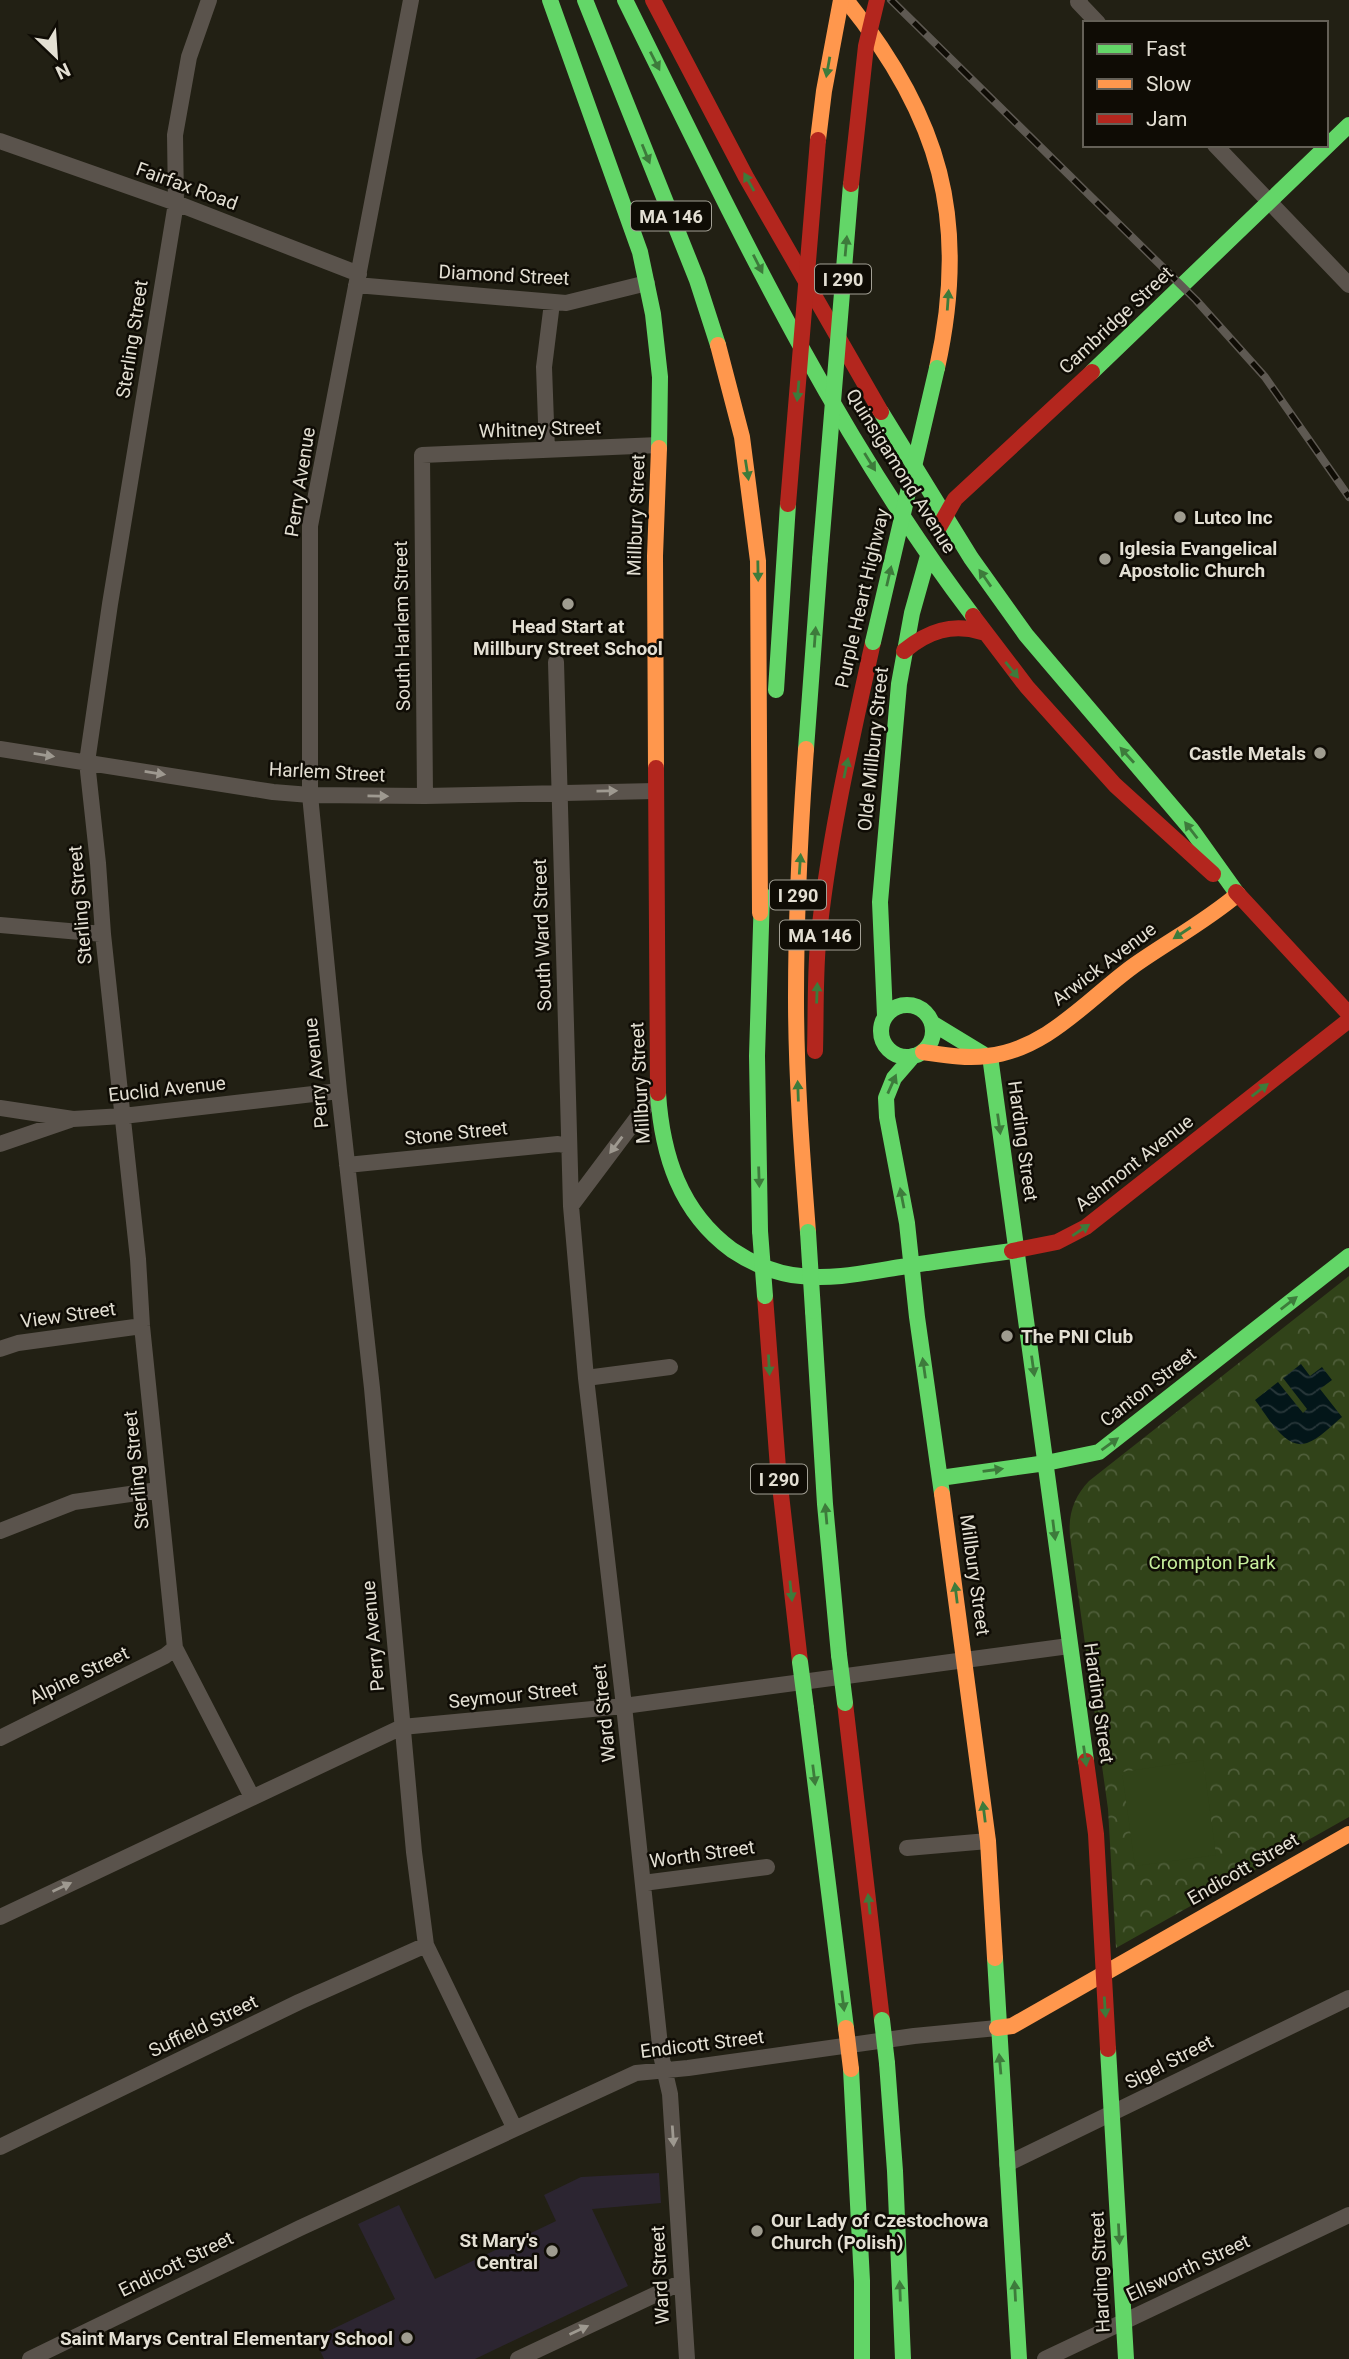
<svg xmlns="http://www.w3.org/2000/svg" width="1349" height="2359" font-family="Roboto,sans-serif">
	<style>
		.education { fill: #2c2531 }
		.park { fill: url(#park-crowns) }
		.garden { fill: #314319 }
		.water { fill: url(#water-waves) }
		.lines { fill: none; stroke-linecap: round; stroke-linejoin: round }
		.street { stroke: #5a534c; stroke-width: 16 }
		.fast { stroke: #63d668; stroke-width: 16 }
		.slow { stroke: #ff974d; stroke-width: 16 }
		.jam { stroke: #b3261e; stroke-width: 16 }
		.rail-casing { stroke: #5e5952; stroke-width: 8 }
		.rail { stroke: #0f0c05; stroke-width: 5; stroke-dasharray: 16; stroke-linecap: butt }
		.fast-bridge { stroke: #63d668; stroke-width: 16 }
		.slow-bridge { stroke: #ff974d; stroke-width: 16 }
		.jam-bridge { stroke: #b3261e; stroke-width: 16 }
		.oneway { fill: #3d7b3b }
		.oneway2 { fill: #9e9990 }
		.poi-dot { fill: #9f9c90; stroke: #0f0c05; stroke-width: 2.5 }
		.labels { text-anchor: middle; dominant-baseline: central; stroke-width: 5; stroke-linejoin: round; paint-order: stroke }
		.shield { fill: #0f0c05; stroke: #a3a095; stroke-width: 2 }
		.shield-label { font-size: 18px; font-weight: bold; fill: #e3dfd3 }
		.street-label { font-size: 19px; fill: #e3dfd3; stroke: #0f0c05 }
		.poi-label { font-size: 19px; font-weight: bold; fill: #e3dfd3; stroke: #0f0c05; text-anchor: start }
		.park-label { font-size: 19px; fill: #c7ef9d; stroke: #0f0c05 }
	</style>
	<defs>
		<pattern id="park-crowns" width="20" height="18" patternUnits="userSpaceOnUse" patternTransform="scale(1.75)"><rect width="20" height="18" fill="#314319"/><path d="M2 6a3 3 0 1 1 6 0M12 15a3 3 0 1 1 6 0" fill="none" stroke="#4f5e3a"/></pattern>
		<pattern id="water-waves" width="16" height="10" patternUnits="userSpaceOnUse" patternTransform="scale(1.75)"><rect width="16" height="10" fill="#031619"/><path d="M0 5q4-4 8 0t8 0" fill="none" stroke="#28373a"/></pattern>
	</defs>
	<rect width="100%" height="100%" fill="#222014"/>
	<path class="education" d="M 659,2173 L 661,2203 L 592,2209 L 628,2286 L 475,2359 L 324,2359 L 314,2338 L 395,2299 L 358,2224 L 399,2205 L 435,2279 L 556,2221 L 544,2195 L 581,2177 Z"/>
	<path class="park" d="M 1349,1276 L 1349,1817 L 1116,1948 L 1108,1809 L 1070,1536 C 1068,1514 1074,1497 1089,1481 Z"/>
	<path class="garden" d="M 1203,1760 L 1216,1855 L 1135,1866 L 1122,1772 Z"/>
	<path class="water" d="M 1301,1364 L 1310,1376 L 1322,1367 L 1332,1380 L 1320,1389 L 1342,1417 C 1332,1425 1319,1439 1307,1443 C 1285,1451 1267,1415 1255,1400 L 1278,1382 L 1303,1413 L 1307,1409 L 1283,1378 Z"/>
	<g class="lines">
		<path class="street" d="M 209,0 L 189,57 L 175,135 L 176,203 L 110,604 L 87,762 L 98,863 L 103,934 L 138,1259 L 142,1326 L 175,1648 L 252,1797
			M 411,0 L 310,526 L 310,795 L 339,1091 L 372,1388 L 414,1852 L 426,1945 L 514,2127
			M 1080,0 L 1078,2 L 1098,23
			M 0,141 L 176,203 L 359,274
			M 1215,145 L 1349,285
			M 356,285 L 566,303 L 647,283
			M 547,450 L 544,367 L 552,303
			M 556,662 L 571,1206 L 586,1378 L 624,1706 L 661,2055 L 670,2094 L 687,2359
			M 0,749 L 273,792 L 310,795 L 425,796 L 655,791
			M 425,796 L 422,455 L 659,445
			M 0,925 L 103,934
			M 0,1108 L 73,1119 L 123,1116 L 339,1091
			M 0,1144 L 70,1120
			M 347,1165 L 558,1144 L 569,1146
			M 571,1206 L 658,1090
			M 0,1349 L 18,1343 L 142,1326
			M 586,1378 L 670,1367
			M 0,1531 L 74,1502 L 158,1490
			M 0,1738 L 165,1656 L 175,1648
			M 907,1848 L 988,1841
			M 643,1883 L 767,1867
			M 0,1917 L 402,1727 L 624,1706 L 1069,1646
			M 0,2147 L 299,2002 L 426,1945
			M 1007,2164 L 1349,1998
			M 30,2359 L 300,2228 L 636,2073 L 688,2068 L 914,2036 L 997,2028
			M 518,2359 L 682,2282
			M 1045,2359 L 1349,2215"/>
		<path class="fast" d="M 550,0 L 640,252 L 653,314 L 660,377 L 659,448
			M 585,0 L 697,280 L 718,345
			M 625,0 C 729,210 830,428 973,616
			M 1092,372 L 1349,125
			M 881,412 L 971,558 L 1026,635 L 1191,829 L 1236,892
			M 776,690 L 788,504
			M 806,749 L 820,559
			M881 1031a26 26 0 1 1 52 0a26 26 0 1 1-52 0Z
			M 885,1016 L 880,902 L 899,684 L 912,613 L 928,556
			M 932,1023 L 983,1054
			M 913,1056 L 894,1078 L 886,1098 L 887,1117 L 907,1223 L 917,1317 L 942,1494
			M 990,1056 L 1086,1761
			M 658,1093 C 662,1155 680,1212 732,1250 C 753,1264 776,1274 801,1276 C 834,1280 868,1272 901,1267 C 938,1261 975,1256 1012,1251
			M 760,1231 L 757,1056 L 762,894
			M 813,1311 L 825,1504 L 839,1655
			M 940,1478 L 1046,1463 L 1099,1452 L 1349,1256
			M 806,1708 L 846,2028
			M 995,1958 L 1019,2359
			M 1108,2049 L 1126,2359
			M 887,2063 L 895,2171 L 903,2359
			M 851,2069 L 862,2281 L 862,2359"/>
		<path class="slow" d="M 846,0 C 940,116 970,220 937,368
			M 718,345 L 742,437 L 758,561 L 760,913
			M 806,749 C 800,832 796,915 796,998 C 796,1076 802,1154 808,1232
			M 656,768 L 655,556 L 659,448
			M 923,1052 C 944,1055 966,1059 987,1056 C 1046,1050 1087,1000 1132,967 C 1167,942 1205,922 1238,894
			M 942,1494 L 988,1841 L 995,1958
			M 997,2028 L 1012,2026 L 1349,1834"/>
		<path class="jam" d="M 653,0 L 746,177 L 881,412
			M 938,529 L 955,499 L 1092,372
			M 973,616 L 1027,687 L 1115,785 L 1213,874
			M 904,651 C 928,631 952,623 982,632
			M 656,768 L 658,1093
			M 1236,892 L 1349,1014
			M 815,1051 C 816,1015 815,979 818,943 C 828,842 851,742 873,642
			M 1012,1251 L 1057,1242 L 1086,1227 L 1349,1020
			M 765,1296 L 778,1468 L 800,1662
			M 845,1703 L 882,2020
			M 1086,1761 L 1096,1834 L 1108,2049"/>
		<defs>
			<path id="rail" d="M 891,0 L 1196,300 L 1265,377 L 1349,497"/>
		</defs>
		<use href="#rail" class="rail-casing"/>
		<use href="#rail" class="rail"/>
		<path class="fast-bridge" d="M 820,559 L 851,184
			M 873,642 L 937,368
			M 760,1231 L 765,1296
			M 808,1232 L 813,1311
			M 839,1655 L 845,1703
			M 800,1662 L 806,1708
			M 882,2020 L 887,2063"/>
		<path class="slow-bridge" d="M 818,140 L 824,91 L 841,0
			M 846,2028 L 851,2069"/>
		<path class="jam-bridge" d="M 851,184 L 866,46 L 877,0
			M 788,504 L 818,140"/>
	</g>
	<defs><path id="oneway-solid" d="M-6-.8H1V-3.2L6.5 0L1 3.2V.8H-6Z" transform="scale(1.75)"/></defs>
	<g class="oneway">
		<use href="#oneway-solid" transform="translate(655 61) rotate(63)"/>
		<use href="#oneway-solid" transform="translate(828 67) rotate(100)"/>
		<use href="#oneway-solid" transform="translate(646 154) rotate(68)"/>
		<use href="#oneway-solid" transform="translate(749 182) rotate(-119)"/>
		<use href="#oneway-solid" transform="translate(846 246) rotate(-85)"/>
		<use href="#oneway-solid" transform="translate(758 264) rotate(63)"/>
		<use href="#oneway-solid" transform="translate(948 300) rotate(-86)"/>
		<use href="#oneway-solid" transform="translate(798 391) rotate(95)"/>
		<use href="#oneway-solid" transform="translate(870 462) rotate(58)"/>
		<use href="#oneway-solid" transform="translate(747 470) rotate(81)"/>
		<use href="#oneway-solid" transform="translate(758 571) rotate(89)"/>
		<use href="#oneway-solid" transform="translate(889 576) rotate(-77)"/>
		<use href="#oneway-solid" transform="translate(985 578) rotate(-125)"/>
		<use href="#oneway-solid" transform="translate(815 637) rotate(-86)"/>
		<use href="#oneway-solid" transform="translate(1012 670) rotate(51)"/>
		<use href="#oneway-solid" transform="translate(1127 755) rotate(-132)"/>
		<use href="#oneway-solid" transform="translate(846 768) rotate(-78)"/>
		<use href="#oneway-solid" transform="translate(1191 830) rotate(-128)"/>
		<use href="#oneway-solid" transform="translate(800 864) rotate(-86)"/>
		<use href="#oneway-solid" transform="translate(1182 933) rotate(147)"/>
		<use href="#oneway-solid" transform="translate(817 993) rotate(-88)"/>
		<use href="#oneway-solid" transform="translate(892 1084) rotate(-66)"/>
		<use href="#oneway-solid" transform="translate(1260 1090) rotate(-38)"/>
		<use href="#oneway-solid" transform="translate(798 1091) rotate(-92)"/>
		<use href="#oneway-solid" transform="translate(999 1124) rotate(82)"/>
		<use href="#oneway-solid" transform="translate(759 1177) rotate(88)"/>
		<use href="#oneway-solid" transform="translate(902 1198) rotate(-101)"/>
		<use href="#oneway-solid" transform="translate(1081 1230) rotate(-34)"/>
		<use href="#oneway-solid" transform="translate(1289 1303) rotate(-38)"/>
		<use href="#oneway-solid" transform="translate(769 1365) rotate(87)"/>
		<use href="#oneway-solid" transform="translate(1033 1366) rotate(82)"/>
		<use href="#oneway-solid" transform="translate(924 1368) rotate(-98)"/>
		<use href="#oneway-solid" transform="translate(1110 1444) rotate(-36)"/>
		<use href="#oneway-solid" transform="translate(993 1470) rotate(-8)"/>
		<use href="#oneway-solid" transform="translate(826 1514) rotate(-95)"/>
		<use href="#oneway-solid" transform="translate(1054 1530) rotate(83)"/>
		<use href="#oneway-solid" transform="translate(791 1591) rotate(84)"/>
		<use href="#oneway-solid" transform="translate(956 1593) rotate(-97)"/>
		<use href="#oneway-solid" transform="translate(1085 1756) rotate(82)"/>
		<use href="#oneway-solid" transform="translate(814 1775) rotate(83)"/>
		<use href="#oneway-solid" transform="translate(984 1812) rotate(-97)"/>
		<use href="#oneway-solid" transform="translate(869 1904) rotate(-96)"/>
		<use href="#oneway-solid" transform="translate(843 2001) rotate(83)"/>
		<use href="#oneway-solid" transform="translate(1105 2007) rotate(86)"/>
		<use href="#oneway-solid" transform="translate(1000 2064) rotate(-95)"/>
		<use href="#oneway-solid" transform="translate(1119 2234) rotate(87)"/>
		<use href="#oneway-solid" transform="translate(900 2291) rotate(-92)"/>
		<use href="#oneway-solid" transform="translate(1015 2291) rotate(-93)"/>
	</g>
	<g class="oneway2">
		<use href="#oneway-solid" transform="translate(44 755) rotate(9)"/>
		<use href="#oneway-solid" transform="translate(155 773) rotate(9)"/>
		<use href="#oneway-solid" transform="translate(607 791) rotate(-1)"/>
		<use href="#oneway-solid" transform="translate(378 796) rotate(1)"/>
		<use href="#oneway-solid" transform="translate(616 1145) rotate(127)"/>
		<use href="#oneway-solid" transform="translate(62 1887) rotate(-25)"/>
		<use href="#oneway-solid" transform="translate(673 2136) rotate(86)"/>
		<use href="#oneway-solid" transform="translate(579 2330) rotate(-25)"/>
	</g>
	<g class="poi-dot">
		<circle cx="1180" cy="517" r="7"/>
		<circle cx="1105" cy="559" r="7"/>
		<circle cx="568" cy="604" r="7"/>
		<circle cx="1320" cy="753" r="7"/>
		<circle cx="1007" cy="1336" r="7"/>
		<circle cx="757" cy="2231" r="7"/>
		<circle cx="552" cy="2251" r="7"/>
		<circle cx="407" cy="2338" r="7"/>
	</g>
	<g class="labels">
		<g class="shield">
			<rect x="631" y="201.5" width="80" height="29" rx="5"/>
			<rect x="815" y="264.5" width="56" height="29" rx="5"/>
			<rect x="770" y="880.5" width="56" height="29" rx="5"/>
			<rect x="780" y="920.5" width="80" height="29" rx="5"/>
			<rect x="751" y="1464.5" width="56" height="29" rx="5"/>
		</g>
		<g class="shield-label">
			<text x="671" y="216">MA 146</text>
			<text x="843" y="279">I 290</text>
			<text x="798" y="895">I 290</text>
			<text x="820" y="935">MA 146</text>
			<text x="779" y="1479">I 290</text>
		</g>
		<g class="street-label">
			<text transform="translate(187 186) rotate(20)">Fairfax Road</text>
			<text transform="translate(504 275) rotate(3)">Diamond Street</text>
			<text transform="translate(1116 320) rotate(-43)">Cambridge Street</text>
			<text transform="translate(132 339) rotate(-81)">Sterling Street</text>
			<text transform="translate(540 429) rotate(-2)">Whitney Street</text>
			<text transform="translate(901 471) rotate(58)">Quinsigamond Avenue</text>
			<text transform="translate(300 482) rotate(-81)">Perry Avenue</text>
			<text transform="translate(636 515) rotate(-88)">Millbury Street</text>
			<text transform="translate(862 598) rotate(-77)">Purple Heart Highway</text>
			<text transform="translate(402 626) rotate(-91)">South Harlem Street</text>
			<text transform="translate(873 749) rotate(-84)">Olde Millbury Street</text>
			<text transform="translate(327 772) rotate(3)">Harlem Street</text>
			<text transform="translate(80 905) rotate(-95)">Sterling Street</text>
			<text transform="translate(542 935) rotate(-92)">South Ward Street</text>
			<text transform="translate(1104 964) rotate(-37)">Arwick Avenue</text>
			<text transform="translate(316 1073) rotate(-96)">Perry Avenue</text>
			<text transform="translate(640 1083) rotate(-93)">Millbury Street</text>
			<text transform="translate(167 1089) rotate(-6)">Euclid Avenue</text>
			<text transform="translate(456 1133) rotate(-6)">Stone Street</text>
			<text transform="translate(1023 1141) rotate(82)">Harding Street</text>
			<text transform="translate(1134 1163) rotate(-38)">Ashmont Avenue</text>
			<text transform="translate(68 1315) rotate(-8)">View Street</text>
			<text transform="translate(1148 1387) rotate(-38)">Canton Street</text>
			<text transform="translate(136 1470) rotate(-96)">Sterling Street</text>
			<text transform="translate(975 1575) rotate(82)">Millbury Street</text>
			<text transform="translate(373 1636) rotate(-95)">Perry Avenue</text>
			<text transform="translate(79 1675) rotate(-26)">Alpine Street</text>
			<text transform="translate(513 1695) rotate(-6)">Seymour Street</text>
			<text transform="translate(1099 1703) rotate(82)">Harding Street</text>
			<text transform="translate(604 1713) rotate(-96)">Ward Street</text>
			<text transform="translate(702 1854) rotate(-8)">Worth Street</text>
			<text transform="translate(1243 1869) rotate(-30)">Endicott Street</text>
			<text transform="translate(203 2026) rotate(-26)">Suffield Street</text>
			<text transform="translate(702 2044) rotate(-7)">Endicott Street</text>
			<text transform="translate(1169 2062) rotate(-27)">Sigel Street</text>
			<text transform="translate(176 2264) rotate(-26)">Endicott Street</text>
			<text transform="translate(1188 2268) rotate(-25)">Ellsworth Street</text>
			<text transform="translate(1100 2272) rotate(-93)">Harding Street</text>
			<text transform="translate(660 2275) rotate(-93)">Ward Street</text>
		</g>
		<g class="poi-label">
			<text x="1194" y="517">Lutco Inc</text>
			<text x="1119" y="548">Iglesia Evangelical<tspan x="1119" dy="22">Apostolic Church</tspan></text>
			<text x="568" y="626" text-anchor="middle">Head Start at<tspan x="568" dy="22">Millbury Street School</tspan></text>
			<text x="1306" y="753" text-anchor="end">Castle Metals</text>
			<text x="1021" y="1336">The PNI Club</text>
			<text x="771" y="2220">Our Lady of Czestochowa<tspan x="771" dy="22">Church (Polish)</tspan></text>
			<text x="538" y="2240" text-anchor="end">St Mary's<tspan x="538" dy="22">Central</tspan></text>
			<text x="393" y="2338" text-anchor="end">Saint Marys Central Elementary School</text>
		</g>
		<g class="park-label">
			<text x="1212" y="1562">Crompton Park</text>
		</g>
	</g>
	<rect x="1083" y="21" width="245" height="126" fill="#0f0c05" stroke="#646057" stroke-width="2"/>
	<rect x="1097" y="44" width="35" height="10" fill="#63d668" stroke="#646057" stroke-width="2"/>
	<text x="1146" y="56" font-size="21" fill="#e3dfd3">Fast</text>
	<rect x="1097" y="79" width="35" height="10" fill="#ff974d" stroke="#646057" stroke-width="2"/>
	<text x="1146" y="91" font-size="21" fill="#e3dfd3">Slow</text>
	<rect x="1097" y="114" width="35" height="10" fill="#b3261e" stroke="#646057" stroke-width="2"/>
	<text x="1146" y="126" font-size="21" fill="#e3dfd3">Jam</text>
	<g transform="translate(56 56) rotate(155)" stroke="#0f0c05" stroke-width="5" paint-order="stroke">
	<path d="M0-5L12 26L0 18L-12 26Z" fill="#e3dfd3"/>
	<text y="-10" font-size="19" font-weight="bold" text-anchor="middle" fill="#e3dfd3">N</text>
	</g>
</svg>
